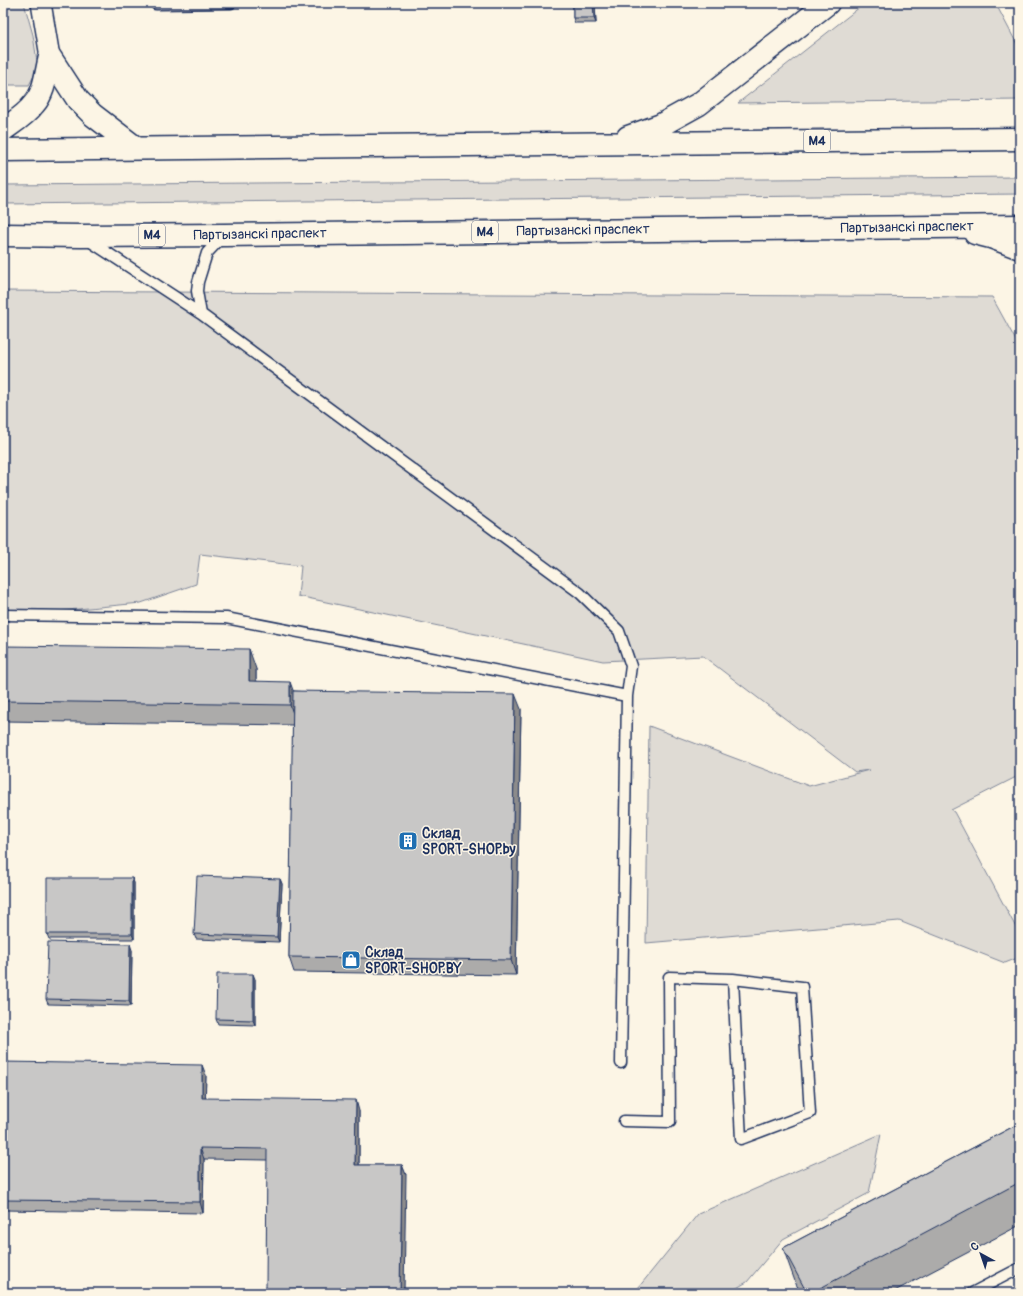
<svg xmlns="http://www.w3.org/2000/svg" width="1023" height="1296" font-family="Pangolin,sans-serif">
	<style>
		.green { fill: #dfdbd4; stroke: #7d8599 }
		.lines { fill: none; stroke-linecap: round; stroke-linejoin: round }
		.service-casing { stroke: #1b2f5e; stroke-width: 13 }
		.minor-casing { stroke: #1b2f5e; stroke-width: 22 }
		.trunk-casing { stroke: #1b2f5e; stroke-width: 25 }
		.service { stroke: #fcf5e5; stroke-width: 10 }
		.minor { stroke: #fcf5e5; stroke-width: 19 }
		.trunk { stroke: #fcf5e5; stroke-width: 22 }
		.wall { fill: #acabaa; stroke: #1b2f5e }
		.shaded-wall { fill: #8c8b8b; stroke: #1b2f5e }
		.building { fill: #c8c7c6; stroke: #1b2f5e }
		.labels { text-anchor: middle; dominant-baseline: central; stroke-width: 3; stroke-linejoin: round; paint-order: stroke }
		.shield { fill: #fcf5e5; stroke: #5e6a86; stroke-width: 1 }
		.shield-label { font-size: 13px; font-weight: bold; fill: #1b2f5e }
		.street-label { font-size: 14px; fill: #1b2f5e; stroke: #fcf5e5 }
		.poi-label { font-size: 14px; font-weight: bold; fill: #1b2f5e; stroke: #fcf5e5; text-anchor: start }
	</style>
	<rect width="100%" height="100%" fill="#fcf5e5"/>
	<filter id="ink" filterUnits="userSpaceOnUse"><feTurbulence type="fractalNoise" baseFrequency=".025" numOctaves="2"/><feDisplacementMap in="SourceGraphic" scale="8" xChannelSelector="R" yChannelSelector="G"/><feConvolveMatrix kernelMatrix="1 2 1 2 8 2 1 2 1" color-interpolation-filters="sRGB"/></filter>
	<g filter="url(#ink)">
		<path class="green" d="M 3,3 L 24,3 L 33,35 L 38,68 L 29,85 L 3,85 Z
			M 865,3 L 998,3 L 998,8 L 1020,50 L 1020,100 L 738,103 Z
			M 1020,177 L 1020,194 L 3,204 L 3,185 Z
			M 3,291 L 992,297 L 1020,348 L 1020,775 L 951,810 L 954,812 L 1020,935 L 1020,957 L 1005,963 L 899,921 L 646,943 L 649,726 L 809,786 L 869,770 L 855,772 L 703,656 L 603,661 L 298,596 L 301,566 L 200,554 L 196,584 L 141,603 L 25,614 L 3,614 Z
			M 881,1134 L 869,1193 L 783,1239 L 747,1282 L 728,1293 L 634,1293 L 698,1214 Z"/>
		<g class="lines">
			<defs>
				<path id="service" d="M 156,4 L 231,3
					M 88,240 L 201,314 L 580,593 L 619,631 L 631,666 L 627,696 L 621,1063
					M 201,314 L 197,291 L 198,282 L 207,253 L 223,236
					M 3,615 L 226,618 L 627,696
					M 624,1121 L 670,1122 L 669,977 L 733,979 L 802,987 L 810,1113 L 741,1139 L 733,979
					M 972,1293 L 1020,1268"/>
				<path id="minor" d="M 41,3 L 50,57"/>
				<path id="trunk" d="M 50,57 L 78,100 L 93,115 L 136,148
					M 3,130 C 14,122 26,115 34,104 C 45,92 46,72 50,57
					M 628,137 L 661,125 L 699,104 L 828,3
					M 3,150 L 1020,139
					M 975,233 L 991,237 L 1020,248
					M 3,235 L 81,236 L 224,235 L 1020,226"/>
			</defs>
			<use href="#service" class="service-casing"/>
			<use href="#minor" class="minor-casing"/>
			<use href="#trunk" class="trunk-casing"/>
			<use href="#service" class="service"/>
			<use href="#minor" class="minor"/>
			<use href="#trunk" class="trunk"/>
		</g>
		<path class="wall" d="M 573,3 L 595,3 L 596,23 L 575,23 L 573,18 Z
			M 3,646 L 256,669 L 256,681 L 294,691 L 521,709 L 516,975 L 294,972 L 289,957 L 293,725 L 3,721 Z
			M 132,878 L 134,883 L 134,939 L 49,939 L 47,934 Z
			M 280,879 L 282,884 L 279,942 L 196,939 L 194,934 Z
			M 132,950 L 131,1006 L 48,1004 L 46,999 Z
			M 255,979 L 255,1025 L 218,1024 L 216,1019 Z
			M 3,1062 L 206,1075 L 205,1099 L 359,1111 L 359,1165 L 402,1165 L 406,1175 L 267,1160 L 204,1159 L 203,1213 L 3,1210 Z
			M 1020,1123 L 1020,1225 L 891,1293 L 801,1293 L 796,1284 L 783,1248 Z"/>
		<path class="shaded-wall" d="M 593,3 L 595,3 L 596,23 L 594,18 Z
			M 249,649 L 256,669 L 256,701 L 249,681 Z
			M 290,682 L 297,701 L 297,725 L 290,705 Z
			M 515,694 L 521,709 L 516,975 L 511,960 Z
			M 132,878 L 134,883 L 134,939 L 132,934 Z
			M 280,879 L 282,884 L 279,942 L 277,937 Z
			M 130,944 L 132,950 L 131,1006 L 129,1001 Z
			M 253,974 L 255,979 L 255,1025 L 253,1020 Z
			M 202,1065 L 206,1075 L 205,1109 L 202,1098 Z
			M 356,1100 L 359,1111 L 359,1175 L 355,1165 Z
			M 200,1148 L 204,1159 L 203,1213 L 200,1202 Z
			M 402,1165 L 406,1175 L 404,1293 L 400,1293 Z"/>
		<path class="building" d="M 573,3 L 593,3 L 594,18 L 573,18 Z
			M 3,646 L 249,649 L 249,681 L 290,682 L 290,705 L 3,701 Z
			M 293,691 L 515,694 L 511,960 L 289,957 Z
			M 197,876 L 280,879 L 277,937 L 194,934 Z
			M 47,878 L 132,878 L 132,934 L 47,934 Z
			M 48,942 L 130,944 L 129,1001 L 46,999 Z
			M 217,974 L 253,974 L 253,1020 L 216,1019 Z
			M 3,1062 L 202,1065 L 202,1098 L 356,1100 L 355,1165 L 402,1165 L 400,1293 L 266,1293 L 267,1149 L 200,1148 L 200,1202 L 3,1200 Z
			M 1020,1123 L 1020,1182 L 811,1293 L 807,1293 L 783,1248 Z"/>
	</g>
	<defs>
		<symbol id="building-square" viewBox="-11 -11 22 22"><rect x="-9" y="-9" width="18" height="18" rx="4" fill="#1f6fb2" stroke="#fcf5e5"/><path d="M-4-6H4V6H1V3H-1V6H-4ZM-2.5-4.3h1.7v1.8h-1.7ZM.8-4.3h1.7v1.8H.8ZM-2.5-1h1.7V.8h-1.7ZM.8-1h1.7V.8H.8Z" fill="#fff"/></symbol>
		<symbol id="shop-square" viewBox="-11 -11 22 22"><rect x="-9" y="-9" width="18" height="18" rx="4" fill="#1f6fb2" stroke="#fcf5e5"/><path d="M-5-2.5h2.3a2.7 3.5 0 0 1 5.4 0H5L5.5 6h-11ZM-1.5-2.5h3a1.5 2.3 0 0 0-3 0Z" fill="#fff"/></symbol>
	</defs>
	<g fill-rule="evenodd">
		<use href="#building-square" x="397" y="830" width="22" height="22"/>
		<use href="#shop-square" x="340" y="949" width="22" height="22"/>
	</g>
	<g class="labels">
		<g class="shield">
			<rect x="804" y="130" width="26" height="22" rx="3"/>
			<rect x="472" y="221" width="26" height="22" rx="3"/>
			<rect x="139" y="224" width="26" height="22" rx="3"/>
		</g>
		<g class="shield-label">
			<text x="817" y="141">М4</text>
			<text x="485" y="232">М4</text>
			<text x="152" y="235">М4</text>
		</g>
		<g class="street-label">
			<text transform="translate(907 227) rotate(-1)">Партызанскі праспект</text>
			<text transform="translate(583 230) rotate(-1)">Партызанскі праспект</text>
			<text transform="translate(260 234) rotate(-1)">Партызанскі праспект</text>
		</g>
		<g class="poi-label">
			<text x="422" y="833">Склад<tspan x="422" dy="16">SPORT-SHOP.by</tspan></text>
			<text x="365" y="952">Склад<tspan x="365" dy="16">SPORT-SHOP.BY</tspan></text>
		</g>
	</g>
	<rect width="1023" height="1296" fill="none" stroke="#fcf5e5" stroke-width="16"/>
	<rect x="8" y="8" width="1007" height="1280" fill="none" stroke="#1b2f5e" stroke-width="1.5" filter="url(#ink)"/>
	<g transform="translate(981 1254) rotate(320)" stroke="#fcf5e5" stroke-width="3" paint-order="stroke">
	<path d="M0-3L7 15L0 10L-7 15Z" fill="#1b2f5e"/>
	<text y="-6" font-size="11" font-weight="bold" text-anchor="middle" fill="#1b2f5e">С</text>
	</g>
</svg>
